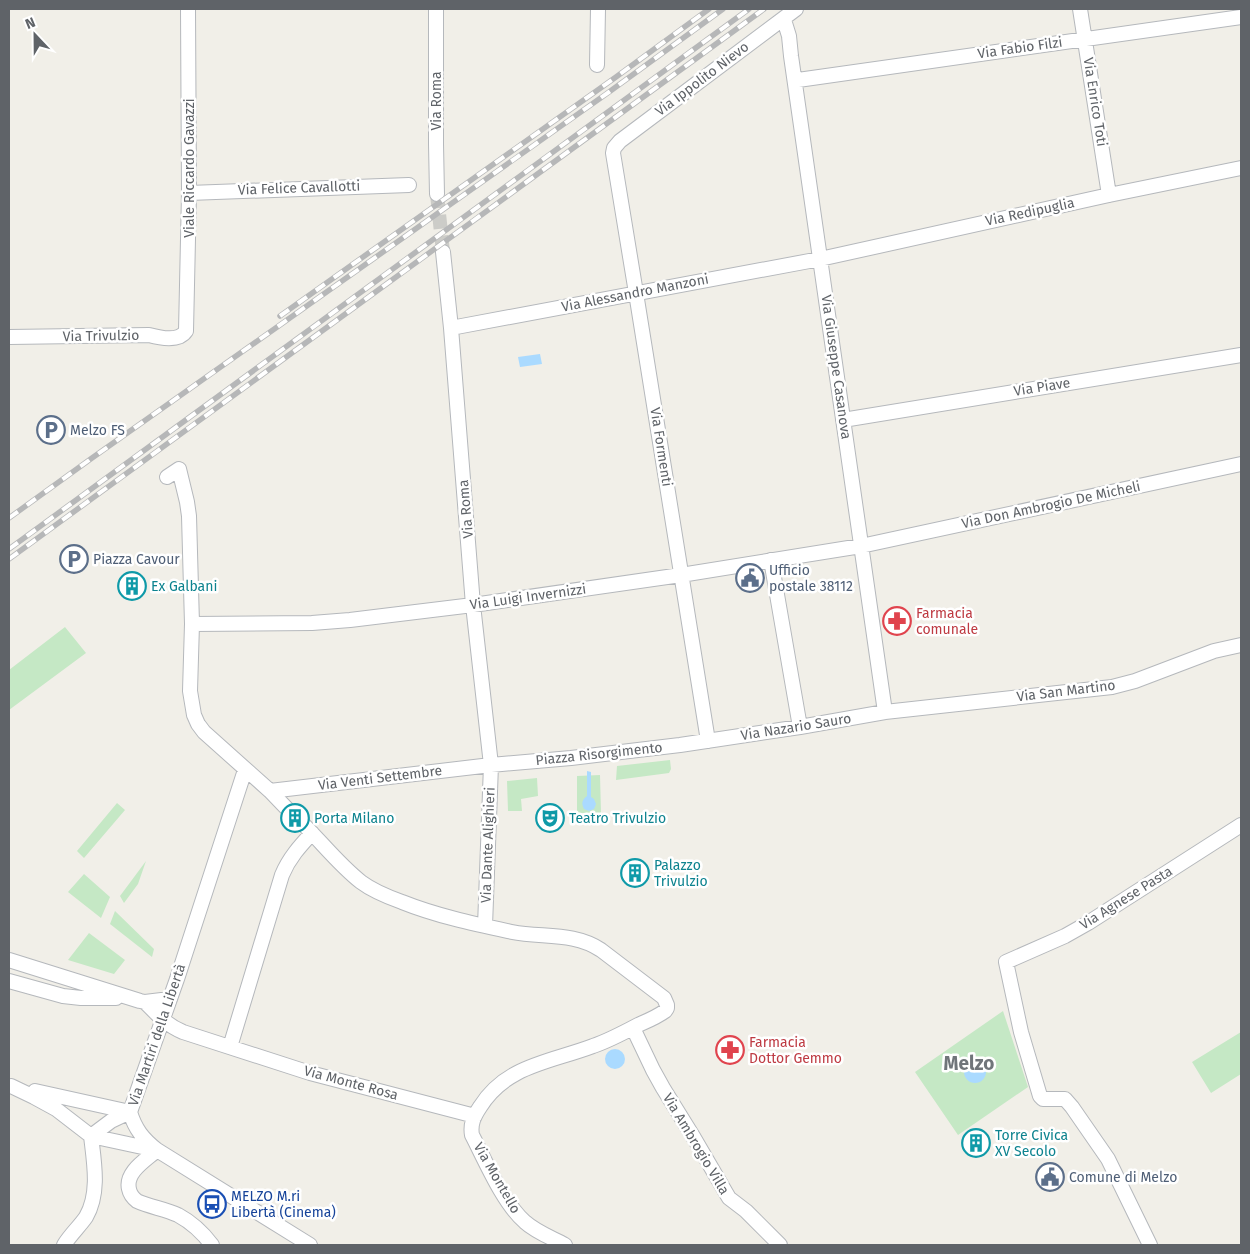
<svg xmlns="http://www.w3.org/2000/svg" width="1250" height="1254" font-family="'Fira Sans',sans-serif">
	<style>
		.green { fill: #c5e8c5 }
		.water { fill: #aadaff }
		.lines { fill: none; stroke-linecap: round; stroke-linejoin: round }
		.minor-tunnel { stroke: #ccccc8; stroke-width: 14; stroke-dasharray: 14 7; stroke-linecap: butt }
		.minor-casing { stroke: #b5b8bc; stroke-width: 16 }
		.minor { stroke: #fff; stroke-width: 14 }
		.rail-casing { stroke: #b6b7b8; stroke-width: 5.5 }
		.rail { stroke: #fff; stroke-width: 4; stroke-dasharray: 11; stroke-linecap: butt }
		.labels { text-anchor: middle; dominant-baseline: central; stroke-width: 5; stroke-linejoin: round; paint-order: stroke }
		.street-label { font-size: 14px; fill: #5f6368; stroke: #fff }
		.service-label { font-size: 14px; fill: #4e5e75; stroke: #fff; text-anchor: start }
		.culture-label { font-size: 14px; fill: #0d838f; stroke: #fff; text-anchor: start }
		.health-label { font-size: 14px; fill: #be3a42; stroke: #fff; text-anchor: start }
		.transit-label { font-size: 14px; fill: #164399; stroke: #fff; text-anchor: start }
		.district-label { font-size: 19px; font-weight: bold; fill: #70757a; stroke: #fff }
	</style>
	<rect width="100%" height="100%" fill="#f1efe8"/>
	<path class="green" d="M 65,627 L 86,653 L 9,710 L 9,670 Z
		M 670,760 L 671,769 L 669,773 L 616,780 L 617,766 Z
		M 600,775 L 601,813 L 577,813 L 577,776 Z
		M 537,778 L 538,796 L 521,799 L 522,811 L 508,811 L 507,781 Z
		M 117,803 L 125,810 L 84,858 L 77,851 Z
		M 146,861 L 138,884 L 124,903 L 120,896 Z
		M 84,874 L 110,897 L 101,918 L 68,892 Z
		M 115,911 L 154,949 L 152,957 L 110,924 Z
		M 89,933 L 125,960 L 114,974 L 68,960 Z
		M 1003,1011 L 1028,1087 L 958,1135 L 915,1072 Z
		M 1241,1032 L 1241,1074 L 1211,1093 L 1192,1062 Z"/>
	<path class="water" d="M 540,354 L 542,364 L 520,367 L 518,357 Z
		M 587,771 L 591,772 L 591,797 L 594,799 L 596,804 L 594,809 L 589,811 L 584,809 C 581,803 582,800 587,796 Z
		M605 1059a10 10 0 1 1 20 0a10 10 0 1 1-20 0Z
		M964 1072a11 11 0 1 1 22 0a11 11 0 1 1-22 0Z"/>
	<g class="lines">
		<path class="minor-tunnel" d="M 437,194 L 443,252"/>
		<defs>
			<path id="minor" d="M 436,9 L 436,144 L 437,194
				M 1080,9 L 1109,195
				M 785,23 L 789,36 L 791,56 L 885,712
				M 597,65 L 598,9
				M 798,80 L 1241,17
				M 189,193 L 409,185
				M 443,252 L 451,328 L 473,605 L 491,765 L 485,926
				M 451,328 L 820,259 L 1109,195 L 1241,168
				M 9,337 L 149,335 C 160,338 179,342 186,331 L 189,193 L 188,9
				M 843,420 L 1241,355
				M 167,477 L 179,469 L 187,502 L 189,516 L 192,624 L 190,691 L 194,715 L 198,724 L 204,732 L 270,791 L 293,815
				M 771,560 L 800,727
				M 192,624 L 312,623 L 350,620 L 473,605 L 681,575 L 861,546 L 1241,464
				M 708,741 L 636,293 L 613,153 L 614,148 L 620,141 L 796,9
				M 245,770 L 177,979 L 130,1112 C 135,1129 143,1139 157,1150 L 310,1245
				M 270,791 L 491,765 L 571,758 L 680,745 L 800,727 L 885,712 L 1112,687 L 1135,681 L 1214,651 L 1241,645
				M 299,820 C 320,840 338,864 361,882 C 373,891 388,897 402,902 C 437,916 475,924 512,932 C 543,938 574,932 601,950 L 664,998 L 667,1005 L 667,1008 L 665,1011 C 657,1017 647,1021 638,1025 C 623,1033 608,1041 593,1046 C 551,1062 506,1065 480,1107 C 474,1116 470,1124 472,1135 C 485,1160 503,1203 525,1222 C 536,1232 552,1238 565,1245
				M 9,960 L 140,1001 L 145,1002 L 170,999
				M 9,981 L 63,996 L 81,998 L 116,998
				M 145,1002 C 157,1014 166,1025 183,1032 L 310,1073 L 475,1116
				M 633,1028 L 653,1070 L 663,1088 L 694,1138 L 729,1198 L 746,1211 L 780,1245
				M 230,1047 L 282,875 C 289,858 300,846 312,833
				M 11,1086 L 34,1097 L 56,1109 L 91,1136 L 156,1150
				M 35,1091 L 130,1112
				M 91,1136 L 111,1121 L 130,1112
				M 157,1150 C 146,1160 125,1172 129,1189 C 130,1194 133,1198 137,1201 C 150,1207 165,1209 178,1215 C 191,1222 203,1233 212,1245
				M 64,1245 C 70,1235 79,1227 86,1217 C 100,1193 94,1162 91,1136
				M 1150,1245 L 1108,1159 L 1072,1107 L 1065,1099 L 1043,1099 L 1040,1096 L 1021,1032 L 1006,962 L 1065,936 L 1088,923 L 1241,825"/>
		</defs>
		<use href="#minor" class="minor-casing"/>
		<use href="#minor" class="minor"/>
		<defs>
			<path id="rail" d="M 280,316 L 616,77 L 709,9
				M 9,518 L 92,458 L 609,92 L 723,9
				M 9,549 L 749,9
				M 9,559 L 764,9"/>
		</defs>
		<use href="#rail" class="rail-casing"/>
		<use href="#rail" class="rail"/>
	</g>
	<defs>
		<symbol id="parking-ring" viewBox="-11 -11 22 22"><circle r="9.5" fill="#fff" stroke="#5c6f8a" stroke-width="1.5"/><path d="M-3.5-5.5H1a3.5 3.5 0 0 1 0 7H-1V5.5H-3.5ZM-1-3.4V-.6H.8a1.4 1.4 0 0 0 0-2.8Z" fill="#5c6f8a"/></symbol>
		<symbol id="civic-ring" viewBox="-11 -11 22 22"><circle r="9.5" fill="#fff" stroke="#5c6f8a" stroke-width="1.5"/><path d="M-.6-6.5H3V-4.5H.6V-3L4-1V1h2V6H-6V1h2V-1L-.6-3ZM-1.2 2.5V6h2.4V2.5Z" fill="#5c6f8a"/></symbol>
		<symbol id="building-ring" viewBox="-11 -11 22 22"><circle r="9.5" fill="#fff" stroke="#0f9aa8" stroke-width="1.5"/><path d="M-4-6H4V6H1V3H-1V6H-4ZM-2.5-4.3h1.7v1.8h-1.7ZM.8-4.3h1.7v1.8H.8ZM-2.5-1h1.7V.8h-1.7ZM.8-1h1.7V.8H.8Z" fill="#0f9aa8"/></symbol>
		<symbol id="pharmacy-ring" viewBox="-11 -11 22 22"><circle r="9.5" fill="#fff" stroke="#e0444e" stroke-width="1.5"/><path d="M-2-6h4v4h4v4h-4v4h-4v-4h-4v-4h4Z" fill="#e0444e"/></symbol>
		<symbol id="theatre-ring" viewBox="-11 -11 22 22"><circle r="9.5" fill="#fff" stroke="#0f9aa8" stroke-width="1.5"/><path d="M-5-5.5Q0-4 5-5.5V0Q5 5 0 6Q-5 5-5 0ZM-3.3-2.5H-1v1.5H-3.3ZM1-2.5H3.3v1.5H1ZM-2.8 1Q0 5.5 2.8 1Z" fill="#0f9aa8"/></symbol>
		<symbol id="bus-ring" viewBox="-11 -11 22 22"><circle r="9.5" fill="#fff" stroke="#1a4fb4" stroke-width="1.5"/><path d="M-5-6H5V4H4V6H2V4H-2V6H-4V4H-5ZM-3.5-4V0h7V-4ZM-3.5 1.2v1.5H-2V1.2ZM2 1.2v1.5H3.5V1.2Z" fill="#1a4fb4"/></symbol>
	</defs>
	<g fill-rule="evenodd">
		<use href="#parking-ring" x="35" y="414" width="32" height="32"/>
		<use href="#parking-ring" x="58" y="543" width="32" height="32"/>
		<use href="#civic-ring" x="734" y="562" width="32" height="32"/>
		<use href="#building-ring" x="116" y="570" width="32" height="32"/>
		<use href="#pharmacy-ring" x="881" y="605" width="32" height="32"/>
		<use href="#building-ring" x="279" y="802" width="32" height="32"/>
		<use href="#theatre-ring" x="534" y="802" width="32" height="32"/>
		<use href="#building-ring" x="619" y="857" width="32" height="32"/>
		<use href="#pharmacy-ring" x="714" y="1034" width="32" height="32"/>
		<use href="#building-ring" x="960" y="1127" width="32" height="32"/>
		<use href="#civic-ring" x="1034" y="1161" width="32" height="32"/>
		<use href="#bus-ring" x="196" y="1188" width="32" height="32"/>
	</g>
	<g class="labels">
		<g class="street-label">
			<text transform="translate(1020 48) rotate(-8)">Via Fabio Filzi</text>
			<text transform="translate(702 79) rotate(-37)">Via Ippolito Nievo</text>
			<text transform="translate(436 101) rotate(-90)">Via Roma</text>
			<text transform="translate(1095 102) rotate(81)">Via Enrico Toti</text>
			<text transform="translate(189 168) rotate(-90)">Viale Riccardo Gavazzi</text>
			<text transform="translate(299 188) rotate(-2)">Via Felice Cavallotti</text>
			<text transform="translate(1030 212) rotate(-12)">Via Redipuglia</text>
			<text transform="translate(635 293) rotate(-11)">Via Alessandro Manzoni</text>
			<text transform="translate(101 336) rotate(-1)">Via Trivulzio</text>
			<text transform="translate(836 367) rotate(82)">Via Giuseppe Casanova</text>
			<text transform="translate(1042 387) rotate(-9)">Via Piave</text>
			<text transform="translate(661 447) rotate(81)">Via Formenti</text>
			<text transform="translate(1051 505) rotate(-12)">Via Don Ambrogio De Micheli</text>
			<text transform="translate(466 509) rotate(-95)">Via Roma</text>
			<text transform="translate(528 597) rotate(-8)">Via Luigi Invernizzi</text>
			<text transform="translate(1066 691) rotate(-7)">Via San Martino</text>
			<text transform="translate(796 727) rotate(-9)">Via Nazario Sauro</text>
			<text transform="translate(599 754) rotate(-6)">Piazza Risorgimento</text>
			<text transform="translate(380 778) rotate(-7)">Via Venti Settembre</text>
			<text transform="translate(488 845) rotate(-88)">Via Dante Alighieri</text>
			<text transform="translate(1126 898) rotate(-32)">Via Agnese Pasta</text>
			<text transform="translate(157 1035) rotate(-71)">Via Martiri della Libertà</text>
			<text transform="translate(351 1083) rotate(15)">Via Monte Rosa</text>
			<text transform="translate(696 1144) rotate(59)">Via Ambrogio Villa</text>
			<text transform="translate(497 1178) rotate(60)">Via Montello</text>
		</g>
		<g class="service-label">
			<text x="70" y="430">Melzo FS</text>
			<text x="93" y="559">Piazza Cavour</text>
			<text x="769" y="570">Ufficio<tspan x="769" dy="16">postale 38112</tspan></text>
			<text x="1069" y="1177">Comune di Melzo</text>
		</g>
		<g class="culture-label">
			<text x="151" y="586">Ex Galbani</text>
			<text x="314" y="818">Porta Milano</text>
			<text x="569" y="818">Teatro Trivulzio</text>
			<text x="654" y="865">Palazzo<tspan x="654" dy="16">Trivulzio</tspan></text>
			<text x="995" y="1135">Torre Civica<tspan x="995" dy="16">XV Secolo</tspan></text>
		</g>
		<g class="health-label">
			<text x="916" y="613">Farmacia<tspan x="916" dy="16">comunale</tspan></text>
			<text x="749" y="1042">Farmacia<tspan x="749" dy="16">Dottor Gemmo</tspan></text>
		</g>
		<g class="transit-label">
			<text x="231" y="1196">MELZO M.ri<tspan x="231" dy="16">Libertà (Cinema)</tspan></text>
		</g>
		<g class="district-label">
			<text x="969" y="1063">Melzo</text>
		</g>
	</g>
	<rect width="1250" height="1254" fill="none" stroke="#5f6368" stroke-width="20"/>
	<g transform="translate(35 35) rotate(338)" stroke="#ffffff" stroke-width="4" paint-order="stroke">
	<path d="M0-4L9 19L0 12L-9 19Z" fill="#5f6368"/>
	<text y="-8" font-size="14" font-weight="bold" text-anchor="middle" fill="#5f6368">N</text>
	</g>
</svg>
